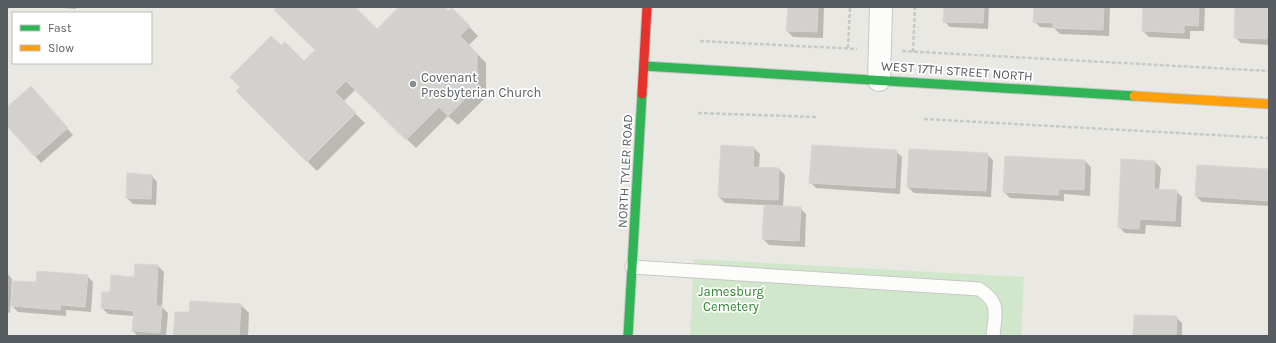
<svg xmlns="http://www.w3.org/2000/svg" width="1276" height="343" font-family="Karla,sans-serif">
	<style>
		.green { fill: #d1e7cb }
		.shadow { fill: #0003 }
		.building { fill: #d2d1cd; stroke: #d9d6d2 }
		.lines { fill: none; stroke-linecap: round; stroke-linejoin: round }
		.lane-casing { stroke: #c7c7c7; stroke-width: 15 }
		.street-casing { stroke: #c7c7c7; stroke-width: 24 }
		.fast-casing { stroke: #c5c6c4; stroke-width: 11 }
		.slow-casing { stroke: #c5c6c4; stroke-width: 11 }
		.jam-casing { stroke: #c5c6c4; stroke-width: 11 }
		.path { stroke: #c5ccc8; stroke-width: 2.5; stroke-dasharray: 4 2; stroke-linecap: butt }
		.lane { stroke: #fcfcfb; stroke-width: 13 }
		.street { stroke: #fcfcfb; stroke-width: 22 }
		.fast { stroke: #30b455; stroke-width: 9 }
		.slow { stroke: #ff9f0a; stroke-width: 9 }
		.jam { stroke: #e5322d; stroke-width: 9 }
		.poi-dot { fill: #8b8e8f; stroke: #fff; stroke-width: 1.5 }
		.labels { text-anchor: middle; dominant-baseline: central; stroke-width: 3.5; stroke-linejoin: round; paint-order: stroke }
		.street-label { font-size: 13px; fill: #585d62; stroke: #fff }
		.poi-label { font-size: 13px; fill: #585d62; stroke: #fff; text-anchor: start }
		.park-label { font-size: 13px; fill: #2e852d; stroke: #fff }
	</style>
	<rect width="100%" height="100%" fill="#eae8e2"/>
	<path class="green" d="M 694,259 L 1024,277 L 1021,336 L 690,336 Z"/>
	<path class="shadow" d="M 51,7 L 76,7 L 76,9 Z
		M 279,7 L 354,7 L 377,30 L 400,7 L 443,7 L 448,12 L 452,9 L 478,36 L 469,45 L 486,63 L 486,97 L 458,125 L 448,116 L 416,148 L 356,89 L 343,102 L 365,123 L 317,171 L 237,91 L 281,47 L 304,62 L 316,50 Z
		M 789,7 L 824,7 L 823,38 L 793,37 L 787,31 Z
		M 945,7 L 989,7 L 988,29 L 950,27 L 944,21 Z
		M 1035,7 L 1110,7 L 1109,36 L 1060,34 L 1054,28 L 1040,27 L 1034,21 Z
		M 1144,7 L 1205,7 L 1204,31 L 1190,31 L 1190,39 L 1149,37 L 1143,31 Z
		M 1236,7 L 1269,7 L 1269,45 L 1241,43 L 1235,37 Z
		M 37,94 L 73,135 L 41,163 L 7,124 L 7,108 Z
		M 754,148 L 760,154 L 759,168 L 779,169 L 785,175 L 783,207 L 800,208 L 806,214 L 805,247 L 769,245 L 763,239 L 765,205 L 725,203 L 719,197 Z
		M 896,151 L 902,157 L 900,194 L 816,188 L 810,182 Z
		M 987,154 L 993,160 L 991,197 L 914,193 L 908,187 Z
		M 1085,161 L 1091,167 L 1090,196 L 1064,194 L 1064,201 L 1010,198 L 1004,192 Z
		M 1155,162 L 1161,168 L 1159,190 L 1176,191 L 1182,197 L 1181,227 L 1146,225 L 1145,234 L 1125,233 L 1119,227 Z
		M 1269,170 L 1269,206 L 1202,202 L 1196,196 Z
		M 152,176 L 157,182 L 156,205 L 133,204 L 127,198 Z
		M 136,265 L 158,266 L 164,272 L 162,307 L 168,313 L 166,336 L 138,336 L 133,331 L 134,316 L 108,314 L 102,308 L 111,293 L 135,278 Z
		M 7,273 L 12,279 L 10,313 L 7,312 Z
		M 87,276 L 93,282 L 91,312 L 66,310 L 66,316 L 18,312 L 12,306 L 37,283 Z
		M 241,305 L 249,313 L 248,336 L 174,336 L 190,313 Z
		M 1176,317 L 1182,323 L 1182,336 L 1134,336 Z"/>
	<path class="building" d="M 277,7 L 355,7 L 377,29 L 399,7 L 445,7 L 448,11 L 452,8 L 470,26 L 460,36 L 477,53 L 477,87 L 448,116 L 439,107 L 406,140 L 346,81 L 335,92 L 356,113 L 307,162 L 236,91 L 240,87 L 230,77 L 271,36 L 281,45 L 285,42 L 304,61 L 315,50 L 274,10 Z
		M 788,7 L 818,7 L 817,32 L 786,31 Z
		M 944,7 L 984,7 L 983,23 L 943,22 Z
		M 1034,7 L 1104,7 L 1103,30 L 1053,28 L 1053,23 L 1033,22 Z
		M 1143,7 L 1199,7 L 1198,26 L 1184,25 L 1184,33 L 1142,31 Z
		M 1235,7 L 1269,7 L 1267,39 L 1234,38 Z
		M 31,86 L 68,128 L 35,157 L 7,126 L 7,107 Z
		M 721,145 L 754,147 L 753,167 L 779,168 L 778,200 L 718,197 Z
		M 812,145 L 897,150 L 895,188 L 809,183 Z
		M 909,149 L 988,153 L 986,191 L 907,187 Z
		M 1005,156 L 1085,160 L 1084,190 L 1059,189 L 1058,195 L 1003,192 Z
		M 1121,159 L 1155,161 L 1154,189 L 1177,190 L 1175,221 L 1140,219 L 1139,229 L 1118,228 Z
		M 1197,165 L 1269,169 L 1269,201 L 1195,196 Z
		M 127,173 L 152,175 L 151,199 L 126,198 Z
		M 764,205 L 801,207 L 799,241 L 762,239 Z
		M 135,264 L 158,265 L 156,306 L 162,306 L 160,333 L 132,331 L 134,311 L 101,308 L 102,292 L 110,292 L 111,275 L 134,277 Z
		M 37,271 L 88,275 L 85,307 L 61,305 L 60,310 L 11,306 L 13,281 L 36,282 Z
		M 190,301 L 241,304 L 239,336 L 173,336 L 175,312 L 189,312 Z
		M 1134,315 L 1177,316 L 1176,336 L 1133,336 Z"/>
	<g class="lines">
		<defs>
			<path id="lane" d="M 632,267 L 979,289 C 1001,303 995,313 993,336"/>
			<path id="street" d="M 879,80 L 881,7"/>
			<path id="fast" d="M 644,66 L 1134,96
				M 628,336 L 642,94"/>
			<path id="slow" d="M 1134,96 L 1269,104"/>
			<path id="jam" d="M 642,94 L 647,7"/>
		</defs>
		<use href="#lane" class="lane-casing"/>
		<use href="#street" class="street-casing"/>
		<use href="#fast" class="fast-casing"/>
		<use href="#slow" class="slow-casing"/>
		<use href="#jam" class="jam-casing"/>
		<path class="path" d="M 700,41 L 857,49
			M 848,48 L 850,7
			M 902,51 L 1269,71
			M 913,52 L 915,7
			M 698,113 L 817,117
			M 924,119 L 1269,138"/>
		<use href="#lane" class="lane"/>
		<use href="#street" class="street"/>
		<use href="#fast" class="fast"/>
		<use href="#slow" class="slow"/>
		<use href="#jam" class="jam"/>
	</g>
	<circle class="poi-dot" cx="413" cy="84" r="4"/>
	<g class="labels">
		<g class="street-label">
			<text transform="translate(957 71) rotate(4)">WEST 17TH STREET NORTH</text>
			<text transform="translate(625 171) rotate(-87)">NORTH TYLER ROAD</text>
		</g>
		<g class="poi-label">
			<text x="421" y="77">Covenant<tspan x="421" dy="15">Presbyterian Church</tspan></text>
		</g>
		<g class="park-label">
			<text x="731" y="291">Jamesburg<tspan x="731" dy="15">Cemetery</tspan></text>
		</g>
	</g>
	<rect width="1276" height="343" fill="none" stroke="#585d62" stroke-width="16"/>
	<rect x="12" y="12" width="140" height="52" fill="#ffffff" stroke="#bcbec0"/>
	<rect x="20" y="25" width="20" height="6" fill="#30b455" stroke="#bcbec0"/>
	<text x="48" y="32" font-size="12" fill="#585d62">Fast</text>
	<rect x="20" y="45" width="20" height="6" fill="#ff9f0a" stroke="#bcbec0"/>
	<text x="48" y="52" font-size="12" fill="#585d62">Slow</text>
</svg>
